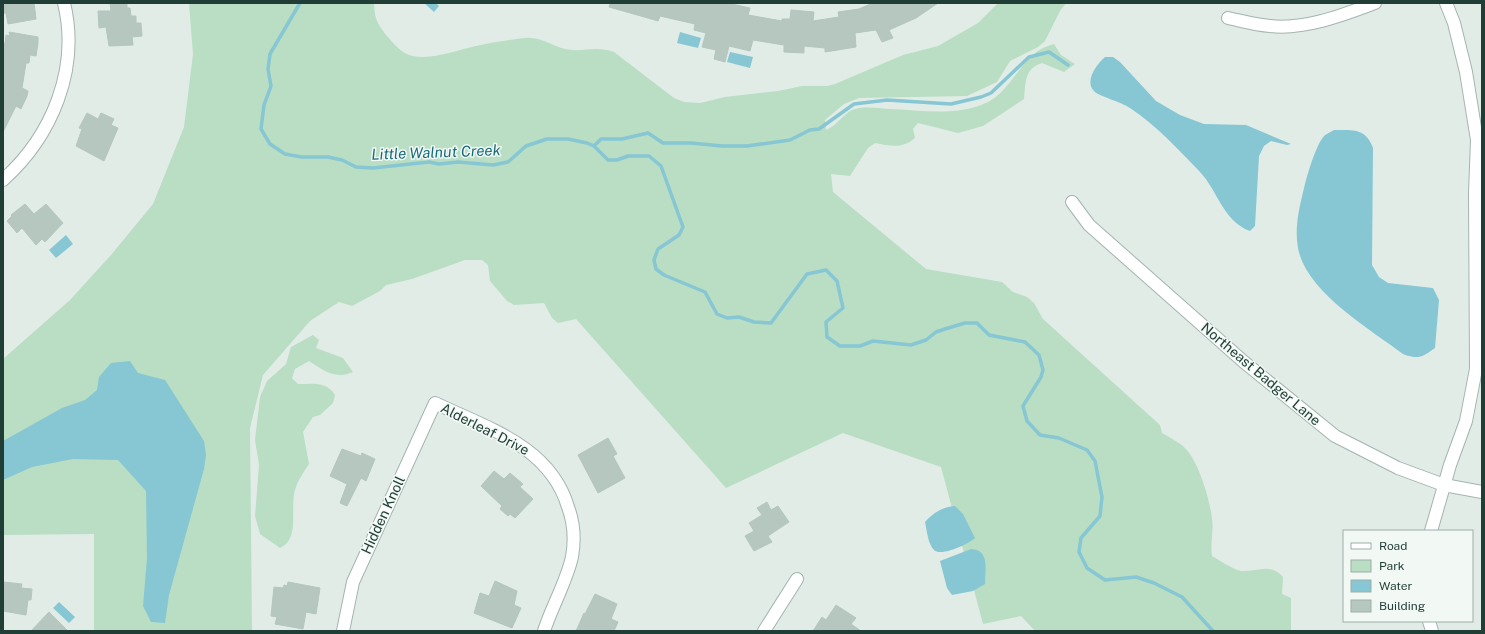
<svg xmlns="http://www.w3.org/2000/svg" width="1485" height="634" font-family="'Public Sans',sans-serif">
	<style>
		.green { fill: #b9dec4 }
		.water { fill: #87c6d3 }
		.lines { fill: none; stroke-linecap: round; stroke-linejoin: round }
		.stream { stroke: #87c6d3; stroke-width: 3.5 }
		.building { fill: #b6c7c0; stroke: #b3c6bf }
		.minor-casing { stroke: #a4b4ae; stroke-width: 14 }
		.minor { stroke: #fff; stroke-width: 12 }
		.labels { text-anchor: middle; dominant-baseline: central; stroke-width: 3; stroke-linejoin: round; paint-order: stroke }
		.street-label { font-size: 14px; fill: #213e36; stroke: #f2f9f5 }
		.water-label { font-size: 15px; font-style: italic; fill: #196a7b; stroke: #f2f9f5 }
	</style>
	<rect width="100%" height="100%" fill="#e1ece7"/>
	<path class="green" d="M 189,3 L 374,3 C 375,20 377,23 387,36 C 394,44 402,54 413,56 C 433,60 457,50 476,46 C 492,42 509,40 525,38 C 542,36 555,49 572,50 C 587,51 598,46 614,52 L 674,98 L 684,102 L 700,103 L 725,97 L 778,91 L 802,86 L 827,86 L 835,84 L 903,55 L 938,46 L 978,23 L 998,3 L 1066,3 L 1060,11 L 1045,41 L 1038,47 L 1010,61 L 997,82 L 967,96 L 859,98 L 844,104 L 825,120 L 826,130 C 837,126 844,112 855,109 C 866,106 877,108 889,109 C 921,110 958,117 988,102 C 1015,88 1022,51 1054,44 L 1061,55 L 1075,64 L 1064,72 L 1042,63 C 1024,69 1026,82 1024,99 L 983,126 L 958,133 L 918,123 L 913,129 L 915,138 C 903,149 890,146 875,143 L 868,148 L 850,176 L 831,174 L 833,192 L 926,269 L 1002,282 L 1013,292 L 1027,297 L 1034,303 L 1043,319 L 1160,425 L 1162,433 C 1170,438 1179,442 1185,448 C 1199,462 1210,500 1212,519 C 1214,531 1210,543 1212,556 C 1219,560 1234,570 1241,571 C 1257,572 1270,562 1283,577 L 1282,594 L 1291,598 L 1291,631 L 1035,631 L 1021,616 L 983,624 L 941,467 L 843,433 L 726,488 L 576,319 L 558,323 L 552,318 L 544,303 L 514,305 L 507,301 L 490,281 L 488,265 L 482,260 L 465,260 L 412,279 L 386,285 L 380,291 L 352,306 L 339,302 L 310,321 L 263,375 L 250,428 L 252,631 L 94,631 L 94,534 L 3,535 L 3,359 L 70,300 L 111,255 L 153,204 L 184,127 L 193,54 Z
		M 313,335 L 319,340 L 316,348 L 343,358 L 353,372 C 335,380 323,370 309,361 L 295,369 L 292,378 L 298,384 C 312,384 327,381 335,395 L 333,403 L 320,415 L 313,417 L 303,432 L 309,464 C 303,473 296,483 294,494 C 291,512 299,540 280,548 L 260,534 L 255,516 L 259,465 L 255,440 L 260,397 L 267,381 L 286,364 L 291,347 Z"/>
	<path class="water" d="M 424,3 L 436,3 L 439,6 L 434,12 Z
		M 680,32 L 701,38 L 698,48 L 677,43 Z
		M 730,52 L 753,57 L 750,68 L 727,62 Z
		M 1105,57 L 1113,57 L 1120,62 L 1156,101 L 1180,115 L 1204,124 L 1246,125 L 1291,144 L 1287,145 L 1271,141 L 1264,146 L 1259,156 L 1255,226 L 1250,231 C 1223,221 1218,191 1200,172 C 1178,149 1156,125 1130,108 C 1122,102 1098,96 1094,91 C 1084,81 1097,64 1105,57 Z
		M 1334,130 C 1353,130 1366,128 1373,148 L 1372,265 L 1379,277 L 1388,283 L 1433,288 L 1439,300 L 1435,348 C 1422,357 1419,360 1403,354 C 1370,329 1306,292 1298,248 C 1294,226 1300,205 1305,184 C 1308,173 1316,145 1324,136 C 1326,134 1331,132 1334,130 Z
		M 66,235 L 73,244 L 56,258 L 49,250 Z
		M 130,361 L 138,373 L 165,380 L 204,441 L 206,455 L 204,469 L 169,595 L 165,623 L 151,622 L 143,606 L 147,558 L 146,491 L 118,460 L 73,459 L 32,467 L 3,480 L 3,441 L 62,408 L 85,400 L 97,390 L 99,377 L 111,363 Z
		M 955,506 L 963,514 L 975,538 C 969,544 941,557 934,550 C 928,544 927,531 925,522 C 934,512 943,507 955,506 Z
		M 971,549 C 990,550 985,569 985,584 L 973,591 L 952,595 L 947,588 L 940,561 Z
		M 59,602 L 75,617 L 69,623 L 53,608 Z"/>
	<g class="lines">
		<path class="stream" d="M 300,3 L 270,54 L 268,69 L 271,86 L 264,105 L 261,129 L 270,144 L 285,154 L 302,157 L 328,157 L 342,160 L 356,167 L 373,168 L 429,162 L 439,164 L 458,162 L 493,165 L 508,162 L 526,146 L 547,139 L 568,139 L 587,143 L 594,146 L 608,160 L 617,160 L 628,156 L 649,156 L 661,166 L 683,227 L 679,235 L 658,249 L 654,260 L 656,269 L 664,275 L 705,292 L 717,314 L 727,318 L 739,317 L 754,322 L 771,323 L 807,274 L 826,270 L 837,281 L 843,308 L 826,322 L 827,337 L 840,346 L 860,346 L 873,341 L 911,345 L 926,340 L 936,332 L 945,329 L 965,323 L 977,323 L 989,335 L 1025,342 L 1039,355 L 1043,370 L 1041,377 L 1023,406 L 1027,421 L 1040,435 L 1059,438 L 1087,450 L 1095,461 L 1102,497 L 1100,516 L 1081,538 L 1079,552 L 1087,568 L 1105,580 L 1136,577 L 1154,583 L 1182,597 L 1213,631
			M 594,146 L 601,139 L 622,139 L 648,133 L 663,143 L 691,143 L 722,146 L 747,146 L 790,140 L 810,130 L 819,129 L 854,104 L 887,100 L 951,104 L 981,97 L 991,93 L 1029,57 L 1049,52 L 1068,65"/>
	</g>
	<path class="building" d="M 3,3 L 34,3 L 36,19 L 8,24 L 6,13 L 3,13 Z
		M 110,3 L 127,3 L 127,8 L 130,8 L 131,16 L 136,16 L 136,23 L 141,23 L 142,36 L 132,37 L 133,45 L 109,46 L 106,27 L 99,28 L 98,11 L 111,11 Z
		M 610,3 L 727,3 L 750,8 L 748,15 L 782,21 L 782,19 L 790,19 L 791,10 L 814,12 L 813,21 L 839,17 L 838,12 L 859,9 L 873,3 L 938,3 L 916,18 L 889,30 L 893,38 L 882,42 L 876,30 L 855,33 L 856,47 L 825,52 L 825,48 L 804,46 L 804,53 L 784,52 L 784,45 L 753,40 L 750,51 L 729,46 L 725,62 L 714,59 L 716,50 L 702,47 L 706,33 L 694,30 L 695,24 L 660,16 L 658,21 L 648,18 L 609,7 Z
		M 9,32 L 38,37 L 38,43 L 36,56 L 30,55 L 29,63 L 26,63 L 22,88 L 28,91 L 27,96 L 21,109 L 16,106 L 3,132 L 3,43 L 5,44 L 6,35 L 10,36 Z
		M 87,113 L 98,119 L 101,113 L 114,119 L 111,125 L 118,128 L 104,161 L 76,146 L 82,129 L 79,128 Z
		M 25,204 L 34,214 L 46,204 L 63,223 L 45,242 L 42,239 L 36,245 L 22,228 L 17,233 L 7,221 L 12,216 L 11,215 Z
		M 608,438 L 617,454 L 613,456 L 625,478 L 598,493 L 578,455 Z
		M 342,449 L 361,456 L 362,453 L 375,459 L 366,481 L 361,478 L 347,506 L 340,503 L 347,484 L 330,476 Z
		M 494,471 L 504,479 L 510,473 L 523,484 L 520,487 L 533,499 L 515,518 L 510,514 L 508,516 L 500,509 L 502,506 L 481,486 Z
		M 767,502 L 771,510 L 778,506 L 789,522 L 768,536 L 772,542 L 754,551 L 745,536 L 754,531 L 749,523 L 762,515 L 757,508 Z
		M 495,581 L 517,591 L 514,605 L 521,608 L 512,628 L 474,613 L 480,593 L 489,596 Z
		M 3,582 L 22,584 L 21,588 L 32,589 L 31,600 L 28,600 L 26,615 L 3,611 Z
		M 288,582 L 320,588 L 316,614 L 306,612 L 303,629 L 275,624 L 277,617 L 271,616 L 274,587 L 283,588 L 284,585 L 287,586 Z
		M 595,594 L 617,604 L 611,619 L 618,622 L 614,631 L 576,631 L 584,613 L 585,614 Z
		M 836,605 L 856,618 L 851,624 L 861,631 L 813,631 L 822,617 L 826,620 Z
		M 49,612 L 68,631 L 31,631 Z"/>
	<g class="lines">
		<defs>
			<path id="minor" d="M 1228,18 C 1242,21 1256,25 1270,26 C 1305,30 1343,15 1375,3
				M 3,180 C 52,136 80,69 64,3
				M 1072,202 L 1089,225 L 1244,362 L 1335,436 L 1398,468 L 1444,485 L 1482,492
				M 1431,531 L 1450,465 L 1466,421 L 1476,369 L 1475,193 L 1477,140 L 1466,72 L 1454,23 L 1446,3
				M 1429,621 L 1432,631
				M 343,631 L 353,582 L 435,403 C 487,428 550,446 568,507 C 574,523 575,540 572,557 C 566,583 552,606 544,631
				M 764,631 L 797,579"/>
		</defs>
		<use href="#minor" class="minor-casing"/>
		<use href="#minor" class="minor"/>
	</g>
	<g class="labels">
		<g class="street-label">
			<text transform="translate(1261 374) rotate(40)">Northeast Badger Lane</text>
			<text transform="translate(485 429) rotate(27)">Alderleaf Drive</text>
			<text transform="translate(383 515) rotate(-65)">Hidden Knoll</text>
		</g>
		<g class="water-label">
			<text transform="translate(436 152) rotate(-2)">Little Walnut Creek</text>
		</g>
	</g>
	<rect width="1485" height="634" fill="none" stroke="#213e36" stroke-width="8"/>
	<rect x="1343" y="530" width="130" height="92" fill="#f2f9f5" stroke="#9eaea9"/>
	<rect x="1351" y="543" width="20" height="6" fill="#ffffff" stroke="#9eaea9"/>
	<text x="1379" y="550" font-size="12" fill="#213e36">Road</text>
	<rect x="1351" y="560" width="20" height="12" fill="#b9dec4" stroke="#9eaea9"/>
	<text x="1379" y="570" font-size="12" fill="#213e36">Park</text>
	<rect x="1351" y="580" width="20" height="12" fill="#87c6d3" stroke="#9eaea9"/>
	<text x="1379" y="590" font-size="12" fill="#213e36">Water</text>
	<rect x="1351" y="600" width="20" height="12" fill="#b6c7c0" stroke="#9eaea9"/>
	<text x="1379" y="610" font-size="12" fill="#213e36">Building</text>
</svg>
